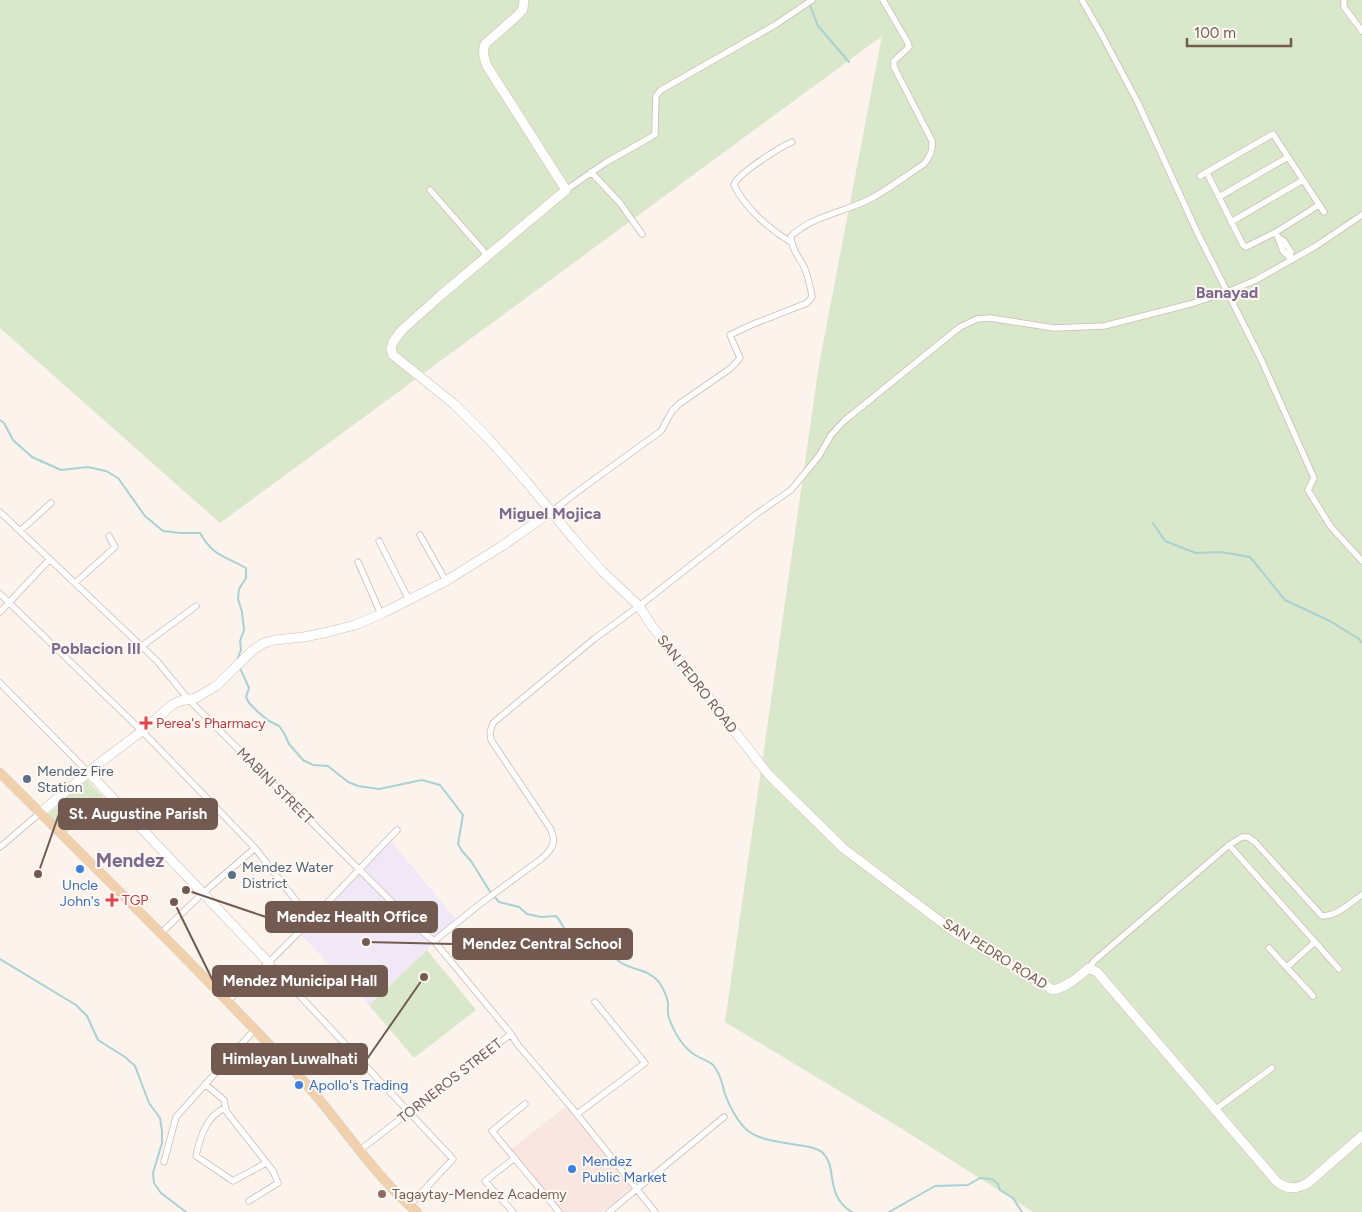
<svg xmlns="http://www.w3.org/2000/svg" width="1362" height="1212" font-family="Figtree,sans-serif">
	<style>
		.commercial { fill: #f9e6e1 }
		.education { fill: #f0e8f7 }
		.green { fill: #d9e7cb }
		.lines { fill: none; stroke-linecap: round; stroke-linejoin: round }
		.stream { stroke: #a9d1d3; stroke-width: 2 }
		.street-casing { stroke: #ccbbb2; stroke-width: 7 }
		.secondary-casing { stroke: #d0bdb3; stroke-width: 10 }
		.primary-casing { stroke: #d8d1ce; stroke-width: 10 }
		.street { stroke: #fff; stroke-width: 5.5 }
		.secondary { stroke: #fff; stroke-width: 9 }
		.primary { stroke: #f1d1ad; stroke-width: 9 }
		.health-dot { fill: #e0444e; stroke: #fdf8f2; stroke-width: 2 }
		.service-dot { fill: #5c6f8a; stroke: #fdf8f2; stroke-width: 2 }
		.shop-dot { fill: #3f7fe0; stroke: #fdf8f2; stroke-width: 2 }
		.education-dot { fill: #8d6e63; stroke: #fdf8f2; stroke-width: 2 }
		.labels { text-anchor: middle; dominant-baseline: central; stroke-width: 4; stroke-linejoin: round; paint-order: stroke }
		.street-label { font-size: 14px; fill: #735a51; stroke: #fdf8f2 }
		.health-label { font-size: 14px; fill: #be3a42; stroke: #fdf8f2; text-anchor: start }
		.service-label { font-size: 14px; fill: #4e5e75; stroke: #fdf8f2; text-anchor: start }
		.shop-label { font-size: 14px; fill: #366cbe; stroke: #fdf8f2; text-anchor: start }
		.education-label { font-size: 14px; fill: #785e54; stroke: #fdf8f2; text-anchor: start }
		.quarter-label { font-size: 16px; font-weight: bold; fill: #7e698e; stroke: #fdf8f2 }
		.district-label { font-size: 19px; font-weight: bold; fill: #7e698e; stroke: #fdf8f2 }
		.leader { fill: none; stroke: #735a51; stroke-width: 2 }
		.callout-dot { fill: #735a51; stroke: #fdf8f2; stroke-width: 2 }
		.callout { fill: #735a51; stroke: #735a51; stroke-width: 2 }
		.callout-label { font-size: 15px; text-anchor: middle; font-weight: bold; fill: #fff }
	</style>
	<rect width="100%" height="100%" fill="#fbf3ec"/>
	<path class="commercial" d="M 568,1105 L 632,1187 L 602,1212 L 561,1212 L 510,1150 Z"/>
	<path class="education" d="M 390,840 L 457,921 L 369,1005 L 302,936 Z"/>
	<path class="green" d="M 0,0 L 1362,0 L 1362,1212 L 1033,1212 L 899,1127 L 725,1022 L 819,365 L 882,36 L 220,523 L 0,328 Z
		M 86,779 L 104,798 L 66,833 L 48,814 Z
		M 427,950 L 476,1010 L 414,1058 L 369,1005 Z"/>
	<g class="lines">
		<path class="stream" d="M 809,3 L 818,26 L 849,62
			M 0,420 L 4,423 L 13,440 L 32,457 L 61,470 L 88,467 L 106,471 L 118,478 L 145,516 L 163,531 L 180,533 L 200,533 C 214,557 223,555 246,568 L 246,578 L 239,589 L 238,599 L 242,612 L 244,630 L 240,641 L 241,650 L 237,660
			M 1153,523 L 1165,541 L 1196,553 L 1221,552 L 1250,557 L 1285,600 L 1330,621 L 1359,639 L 1362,643
			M 239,666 L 249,688 L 246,697 L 249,703 L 258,712 L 269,721 L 279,726 L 284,733 L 289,744 L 303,760 L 313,765 L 328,766 L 348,782 L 358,786 L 379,789 L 422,780 L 440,785 L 463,815 L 458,844 L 462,851 L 471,861 L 489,890 L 499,902 L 519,907 L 527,914 L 541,917 L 556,916 C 563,923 563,931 572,936 C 581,942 591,940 601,944 C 610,947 612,957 620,962 C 633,971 647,968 659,982 C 663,988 667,997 668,1003 C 668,1008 667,1014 669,1018 C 674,1032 683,1047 695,1055 C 701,1059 710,1061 714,1066 C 721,1075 722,1084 725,1094 C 729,1106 738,1122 747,1130 C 767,1147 810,1141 823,1153 C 838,1168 824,1195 852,1212
			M 0,959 L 76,1005 L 87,1016 L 98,1040 L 125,1057 L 135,1066 L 149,1103 L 160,1118 L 162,1131 L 162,1143 L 153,1173 L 154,1183 L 161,1193 L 186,1212
			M 889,1212 L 935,1186 L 968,1185 L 980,1178 L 992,1179 L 998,1184 L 1000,1190 L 1013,1198 L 1022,1212"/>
		<defs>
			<path id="street" d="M 1082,0 L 1103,37 L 1138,103 L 1197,232 L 1261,359 L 1314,478 L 1308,490 L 1331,527 L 1362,561
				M 1344,0 L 1344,7 L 1362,31
				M 591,172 L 620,203 L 642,234
				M 1207,173 L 1243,245 L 1246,247 L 1276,232 L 1319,205
				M 1200,176 L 1273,134 L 1324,212
				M 430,190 L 487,255
				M 566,190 L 605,163 L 651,137 L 655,134 L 655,129 L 656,96 L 661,90 L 775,25 L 812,0
				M 1219,197 L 1288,157
				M 1231,222 L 1303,180
				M 1276,232 L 1283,251 L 1292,260
				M 1279,238 L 1284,241 L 1291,252 L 1290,257
				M 791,242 C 769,229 746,209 734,185 C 737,174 780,147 792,142
				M 0,512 L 157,661 L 189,700 L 418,928 L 434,941 L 511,1034
				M 551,512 L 577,492 L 661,431 L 672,411 L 679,404 L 731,368 L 740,358 L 730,335 L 751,325 L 807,303 L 812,297 C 811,288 808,278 805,269 C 800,258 791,249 791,236 C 814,215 846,212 872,198 C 890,188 907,175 924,164 C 930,156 933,151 932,141 L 894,67 L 894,61 L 909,47 L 908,43 L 883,0
				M 20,531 L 51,503
				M 420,535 L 446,581
				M 379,541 L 409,600
				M 358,562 L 381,614
				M 75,583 L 115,547 L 109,536
				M 0,594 L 142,731 L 255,848 L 311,920
				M 0,612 L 50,559
				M 142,646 L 196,606
				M 0,683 L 88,772
				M 1229,845 L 1339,969
				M 0,847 L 40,813
				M 160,934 L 203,893 L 255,848
				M 434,941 L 480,904 L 541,859 C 553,849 557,842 550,828 L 491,740 L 490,732 L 493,723 L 594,639 L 639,606 L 755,515 L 791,490 L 819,456 L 831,435 L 844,421 L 960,327 L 977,319 L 990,318 L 1054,328 L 1104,326 L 1194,303 L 1227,292 L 1256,280 L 1316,246 L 1362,215
				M 1269,948 L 1313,996
				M 269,963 L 453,1159 L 409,1206
				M 1287,967 L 1315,942
				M 1089,968 L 1094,961 L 1229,845 L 1242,837 L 1248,837 L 1255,842 L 1322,916 C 1337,916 1350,903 1362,895
				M 228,1001 C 287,947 341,888 397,830
				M 205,1084 L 224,1100 L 226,1111 L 273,1171 L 278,1183 L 249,1201
				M 525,1104 L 492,1131 L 559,1212
				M 225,1108 C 206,1116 200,1138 196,1156 L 233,1181 L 266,1163
				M 1216,1109 L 1272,1068
				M 577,1114 L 645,1063 L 595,1002
				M 360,1150 L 511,1034 L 518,1045 L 572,1108 L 655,1212
				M 164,1162 L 176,1117 L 255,1029
				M 513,1212 L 485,1181 L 515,1158
				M 609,1212 L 724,1117"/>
			<path id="secondary" d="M 524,0 L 523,9 L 519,14 L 485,44 C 482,53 484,58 487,66 L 566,190 L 441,295 L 402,330 L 393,342 L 391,349 L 393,355 L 454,404 L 485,435 L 526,481 L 572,537 L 602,571 L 639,606 L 652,626 L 769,775 L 843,848 L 953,931 L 1053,990 C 1067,987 1078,977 1089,968 L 1097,972 L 1277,1182 C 1288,1190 1297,1189 1308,1183 L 1362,1136
				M 88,772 L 269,963
				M 40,813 L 98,764 L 142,731 L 172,705 L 180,701 L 196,698 L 216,686 L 253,650 L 264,643 L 274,640 L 304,637 L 328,632 L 355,625 L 381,614 L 446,581 L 502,546 L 551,512"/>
			<path id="primary" d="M 0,773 C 100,872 201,972 298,1075 C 339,1119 371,1173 417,1212"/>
		</defs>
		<use href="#street" class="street-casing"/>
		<use href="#secondary" class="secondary-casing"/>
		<use href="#primary" class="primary-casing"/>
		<use href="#street" class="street"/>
		<use href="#secondary" class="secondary"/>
		<use href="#primary" class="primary"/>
	</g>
	<g class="health-dot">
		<path d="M143.5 715.5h5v5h5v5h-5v5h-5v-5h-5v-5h5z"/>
		<path d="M109.5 892.5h5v5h5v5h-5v5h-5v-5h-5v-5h5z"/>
	</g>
	<g class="service-dot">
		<circle cx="27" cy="779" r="5"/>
		<circle cx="232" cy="875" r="5"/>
	</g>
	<g class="shop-dot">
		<circle cx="80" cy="869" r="5"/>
		<circle cx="299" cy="1085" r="5"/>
		<circle cx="572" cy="1169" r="5"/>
	</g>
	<circle class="education-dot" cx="382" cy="1194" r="5"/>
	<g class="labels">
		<g class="street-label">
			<text transform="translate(697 684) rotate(52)">SAN PEDRO ROAD</text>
			<text transform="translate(275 786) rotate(45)">MABINI STREET</text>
			<text transform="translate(995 954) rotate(32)">SAN PEDRO ROAD</text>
			<text transform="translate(450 1081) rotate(-38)">TORNEROS STREET</text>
		</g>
		<g class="health-label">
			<text x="156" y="723">Perea's Pharmacy</text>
			<text x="122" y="900">TGP</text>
		</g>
		<g class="service-label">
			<text x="37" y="771">Mendez Fire<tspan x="37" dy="16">Station</tspan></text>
			<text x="242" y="867">Mendez Water<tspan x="242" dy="16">District</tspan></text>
		</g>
		<g class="shop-label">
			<text x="80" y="885" text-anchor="middle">Uncle<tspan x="80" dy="16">John's</tspan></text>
			<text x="309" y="1085">Apollo's Trading</text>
			<text x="582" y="1161">Mendez<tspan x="582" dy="16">Public Market</tspan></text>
		</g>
		<g class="education-label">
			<text x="392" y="1194">Tagaytay-Mendez Academy</text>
		</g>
		<g class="quarter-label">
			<text x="1227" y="292">Banayad</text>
			<text x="550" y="513">Miguel Mojica</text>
			<text x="96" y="648">Poblacion III</text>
		</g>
		<g class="district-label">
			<text x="130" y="860">Mendez</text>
		</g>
	</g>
	<path class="leader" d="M38 874L59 814M186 890L266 917M366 942L453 944M174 902L213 981M424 977L367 1059"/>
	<g class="callout-dot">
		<circle cx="38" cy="874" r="5"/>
		<circle cx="186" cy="890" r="5"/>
		<circle cx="366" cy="942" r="5"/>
		<circle cx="174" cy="902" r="5"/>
		<circle cx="424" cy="977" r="5"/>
	</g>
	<g class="callout">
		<rect x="59" y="799" width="158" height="30" rx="5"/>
		<rect x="266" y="902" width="171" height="30" rx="5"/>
		<rect x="453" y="929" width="179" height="30" rx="5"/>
		<rect x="213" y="966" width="174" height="30" rx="5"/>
		<rect x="212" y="1044" width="155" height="30" rx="5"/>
	</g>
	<g class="callout-label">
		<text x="138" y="819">St. Augustine Parish</text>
		<text x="352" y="922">Mendez Health Office</text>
		<text x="542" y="949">Mendez Central School</text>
		<text x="300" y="986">Mendez Municipal Hall</text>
		<text x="290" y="1064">Himlayan Luwalhati</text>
	</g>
	<path d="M1187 38v8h104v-8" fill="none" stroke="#735a51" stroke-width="2.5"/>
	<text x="1194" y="38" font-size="15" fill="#735a51" stroke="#fdf8f2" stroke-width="4" paint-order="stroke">100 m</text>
</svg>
